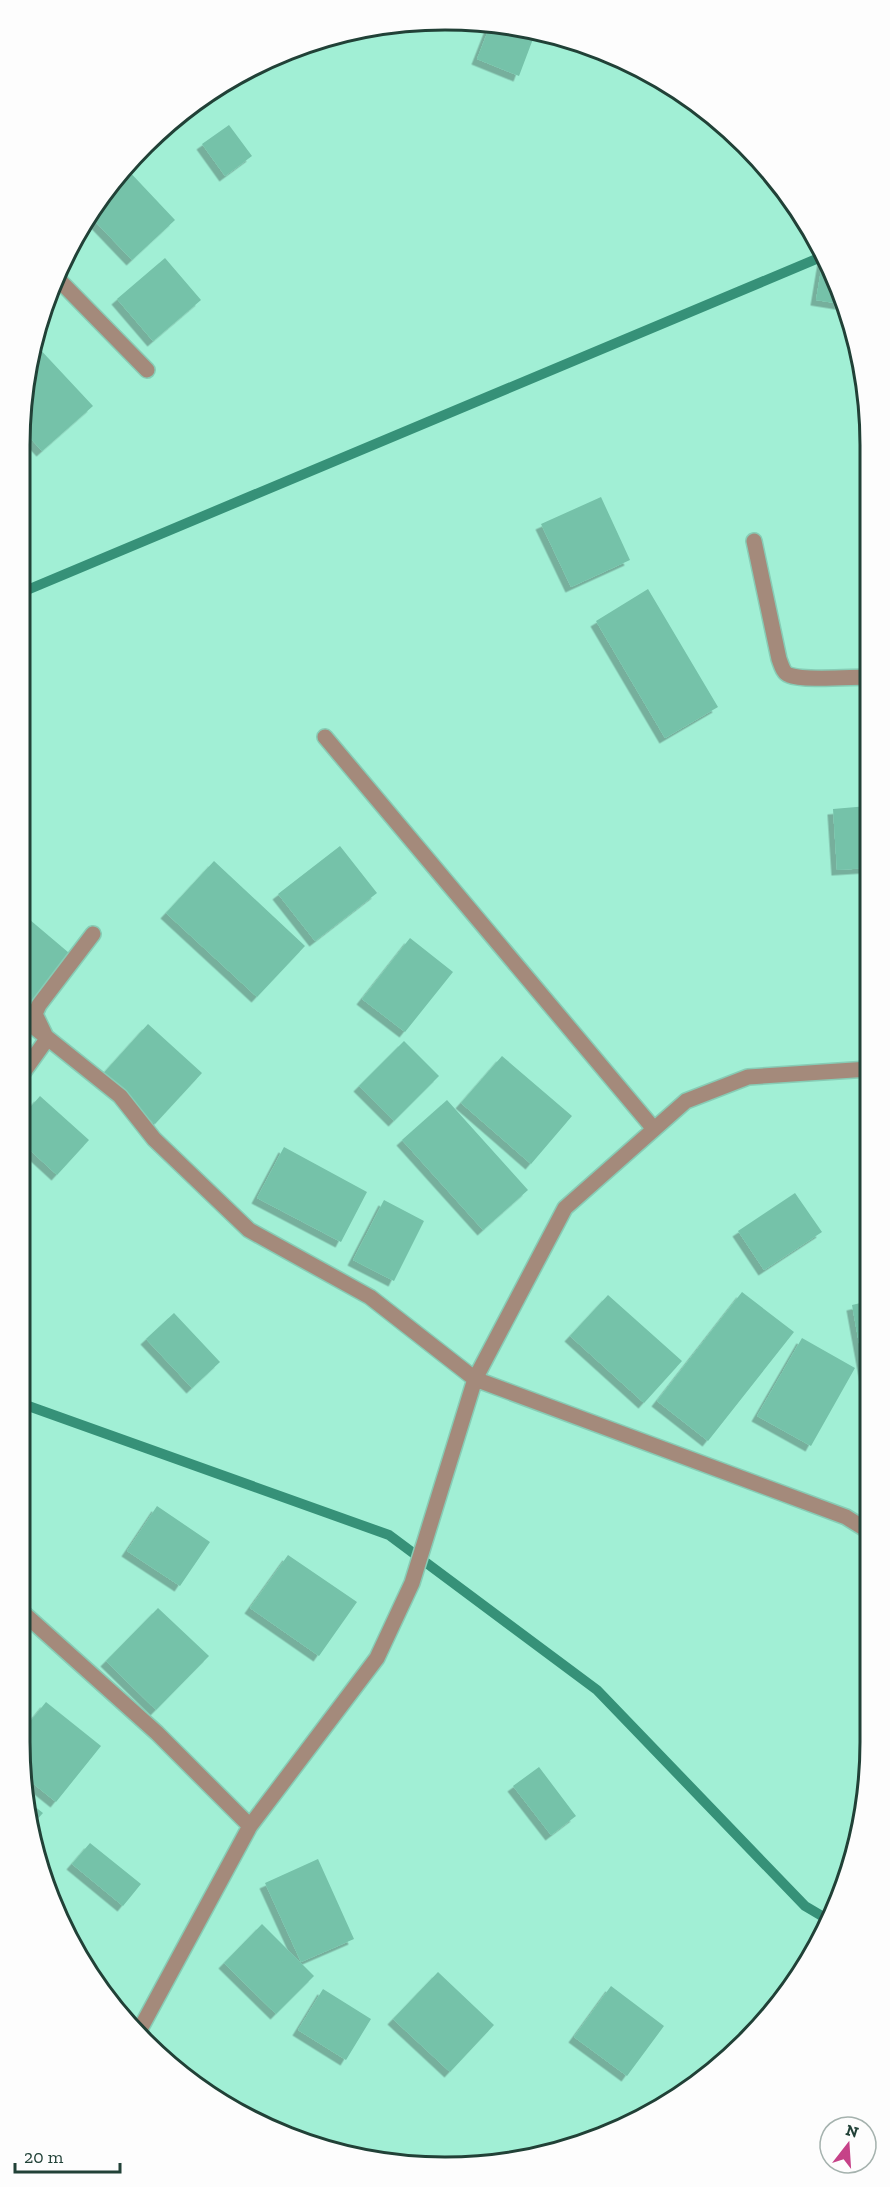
<svg xmlns="http://www.w3.org/2000/svg" width="890" height="2187" font-family="'Zilla Slab',serif">
	<style>
		.lines { fill: none; stroke-linecap: round; stroke-linejoin: round }
		.stream { stroke: #369178; stroke-width: 10 }
		.building { fill: #75c2a9; filter: url(#shadow) }
		.minor-casing { stroke: #87ccb5; stroke-width: 18 }
		.minor { stroke: #a48a7b; stroke-width: 15 }
		.rim { fill: none; stroke: #214137; stroke-width: 3 }
	</style>
	<defs>
		<filter id="shadow"><feDropShadow dx="-5.5" dy="5.5" stdDeviation="0" flood-color="#0004"/></filter>
	</defs>
	<rect width="100%" height="100%" fill="#a1efd5"/>
	<g class="lines">
		<path class="stream" d="M 20,593 L 826,255
			M 20,1403 L 389,1535 L 597,1690 L 805,1906 L 827,1919"/>
	</g>
	<path class="building" d="M 491,23 L 536,31 L 519,76 L 477,59 Z
		M 229,125 L 252,156 L 225,176 L 202,144 Z
		M 125,167 L 175,220 L 132,260 L 89,215 Z
		M 824,252 L 827,257 L 841,304 L 816,300 Z
		M 165,258 L 201,300 L 153,341 L 117,299 Z
		M 36,345 L 93,406 L 42,451 L 22,429 Z
		M 601,497 L 630,560 L 571,587 L 541,524 Z
		M 648,589 L 718,707 L 665,738 L 596,621 Z
		M 868,806 L 868,868 L 837,870 L 833,809 Z
		M 340,846 L 377,893 L 315,941 L 278,894 Z
		M 214,861 L 305,946 L 257,997 L 166,913 Z
		M 23,914 L 75,958 L 33,1006 L 20,995 L 20,917 Z
		M 410,938 L 453,972 L 405,1032 L 362,999 Z
		M 148,1024 L 202,1073 L 155,1124 L 101,1076 Z
		M 404,1041 L 439,1076 L 394,1121 L 359,1086 Z
		M 502,1056 L 572,1116 L 531,1164 L 461,1103 Z
		M 40,1096 L 89,1140 L 57,1175 L 20,1141 L 20,1119 Z
		M 447,1100 L 528,1190 L 483,1230 L 402,1140 Z
		M 284,1147 L 367,1192 L 341,1242 L 257,1198 Z
		M 795,1193 L 822,1232 L 764,1270 L 738,1231 Z
		M 384,1200 L 424,1221 L 394,1281 L 353,1260 Z
		M 742,1292 L 794,1332 L 708,1441 L 657,1401 Z
		M 608,1295 L 682,1361 L 644,1403 L 570,1336 Z
		M 869,1301 L 870,1381 L 866,1382 L 852,1305 Z
		M 174,1313 L 220,1362 L 192,1388 L 146,1339 Z
		M 802,1338 L 855,1368 L 811,1446 L 757,1416 Z
		M 157,1506 L 210,1542 L 180,1586 L 127,1551 Z
		M 288,1555 L 357,1602 L 319,1656 L 250,1608 Z
		M 158,1608 L 209,1656 L 156,1710 L 106,1661 Z
		M 46,1702 L 101,1746 L 56,1802 L 25,1777 L 20,1742 L 20,1734 Z
		M 539,1767 L 576,1816 L 551,1835 L 513,1786 Z
		M 29,1802 L 43,1813 L 33,1824 Z
		M 90,1843 L 141,1884 L 123,1906 L 72,1864 Z
		M 318,1859 L 354,1939 L 301,1962 L 265,1883 Z
		M 262,1924 L 314,1976 L 276,2014 L 224,1963 Z
		M 438,1972 L 494,2025 L 450,2072 L 393,2019 Z
		M 611,1986 L 664,2026 L 627,2076 L 574,2037 Z
		M 323,1989 L 371,2019 L 346,2060 L 298,2030 Z"/>
	<g class="lines">
		<defs>
			<path id="minor" d="M 56,277 L 147,370
				M 754,541 L 779,659 C 781,664 783,673 789,675 C 803,681 850,677 868,677
				M 325,737 L 654,1129
				M 20,1016 L 120,1096 L 154,1139 L 249,1230 L 370,1297 L 475,1379 L 846,1517 L 870,1532
				M 20,1077 L 47,1039 L 35,1014 L 39,1005 L 93,934
				M 20,1610 L 157,1733 L 250,1826
				M 138,2033 L 250,1826 L 377,1658 L 412,1583 L 475,1379 L 565,1208 L 686,1101 L 748,1077 L 869,1069"/>
		</defs>
		<use href="#minor" class="minor-casing"/>
		<use href="#minor" class="minor"/>
	</g>
	<path d="M0 0H890V2187H0ZM445 30H445A415 415 0 0 1 860 445V1742A415 415 0 0 1 445 2157H445A415 415 0 0 1 30 1742V445A415 415 0 0 1 445 30Z" fill="#fdfdfd" fill-rule="evenodd"/>
	<path class="rim" d="M445 30H445A415 415 0 0 1 860 445V1742A415 415 0 0 1 445 2157H445A415 415 0 0 1 30 1742V445A415 415 0 0 1 445 30Z"/>
	<g transform="translate(848 2145) rotate(17)"><circle r="28" fill="#fdfdfd" stroke="#a5b2ae" stroke-width="1.5"/>
	<path d="M0-4.5L10 22L0 15L-10 22Z" fill="#c64288"/>
	<text y="-9" font-size="16" font-weight="bold" text-anchor="middle" fill="#214137">N</text>
	</g>
	<path d="M15 2163v9h105v-9" fill="none" stroke="#214137" stroke-width="3"/>
	<text x="24" y="2163" font-size="18" fill="#214137" stroke="#fdfdfd" stroke-width="4.5" paint-order="stroke">20 m</text>
</svg>
